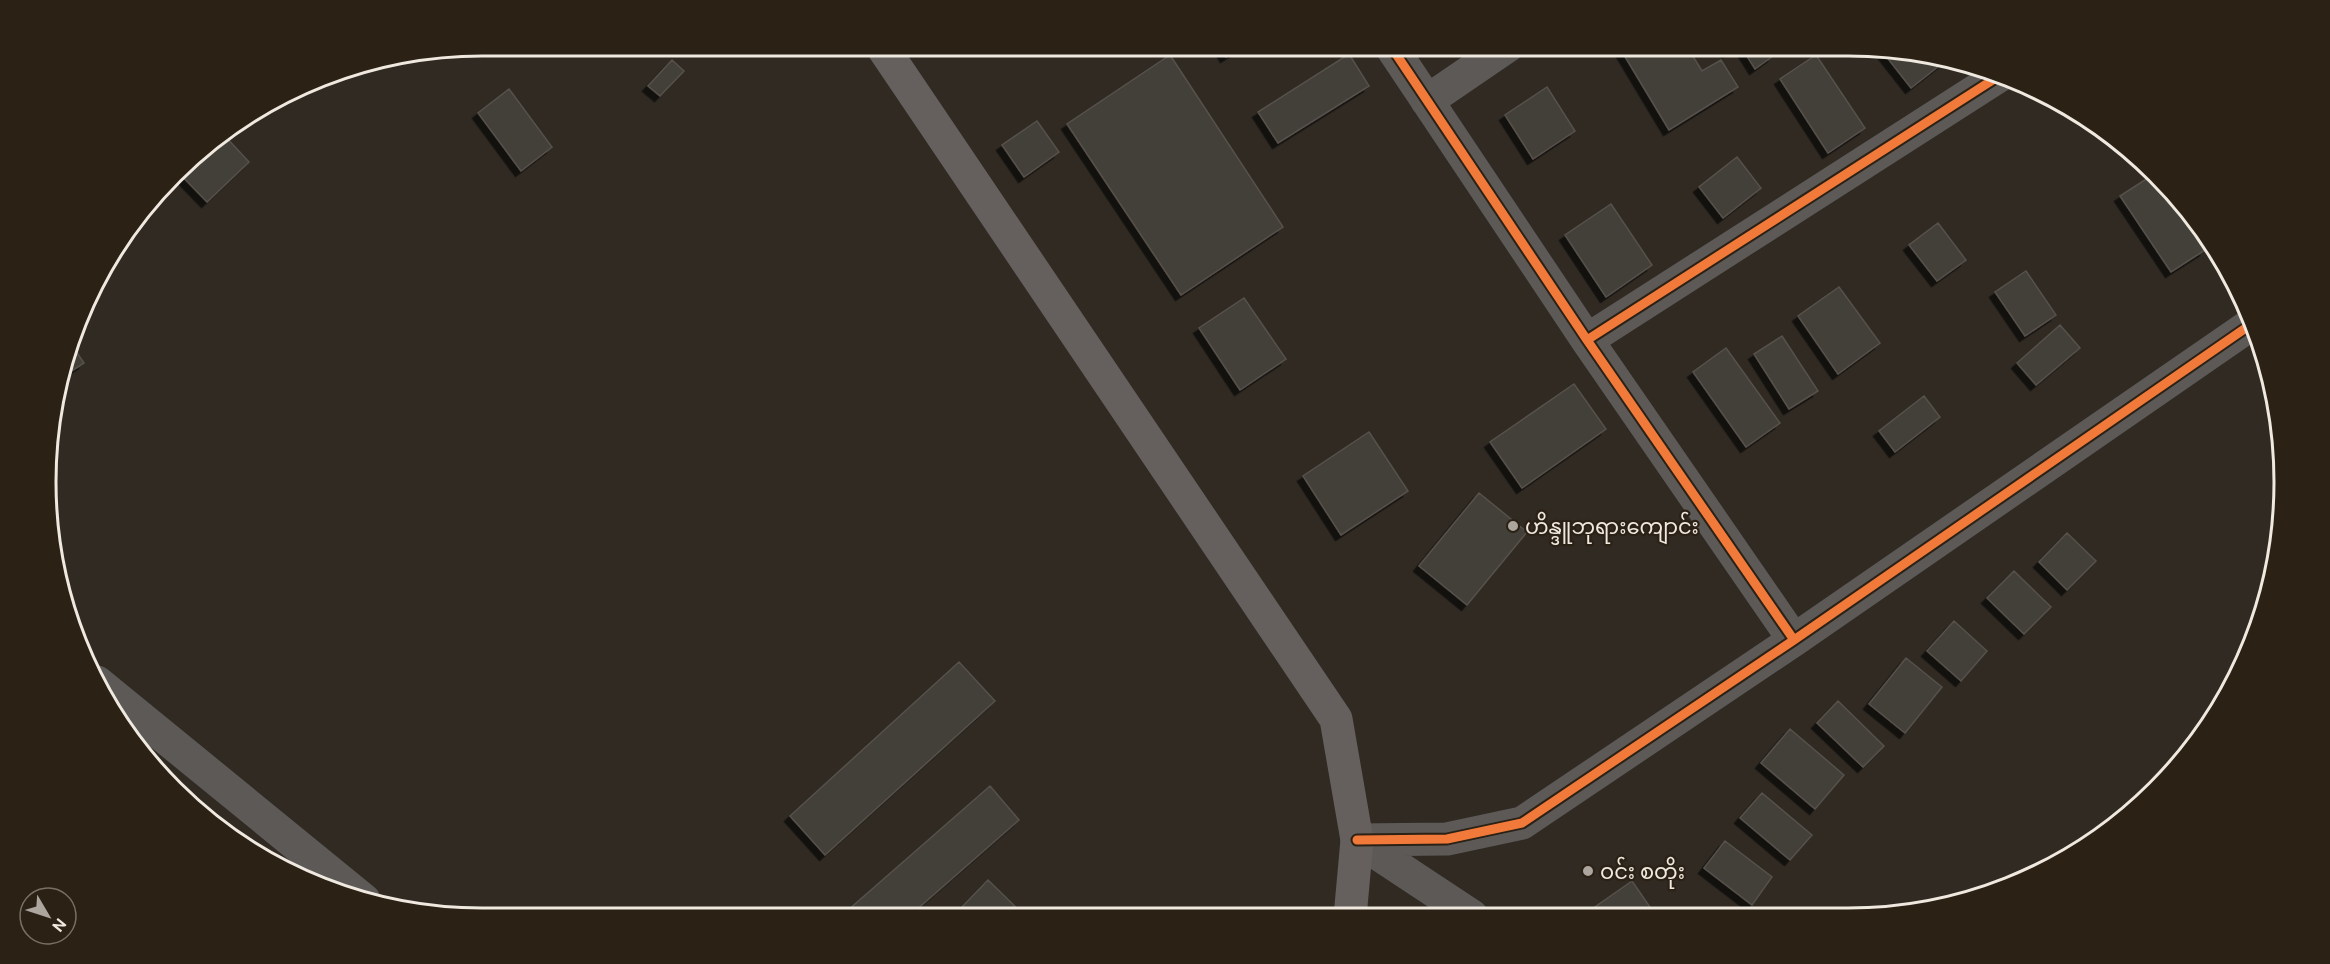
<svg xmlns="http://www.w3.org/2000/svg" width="2330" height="964" font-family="Ubuntu,'Noto Sans Myanmar',sans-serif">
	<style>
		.building { fill: #433f39; stroke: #56514b; stroke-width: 1.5; filter: url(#shadow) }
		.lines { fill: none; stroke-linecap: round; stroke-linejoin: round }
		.minor { stroke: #5c5957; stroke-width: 33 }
		.major { stroke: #65605e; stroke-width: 33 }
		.cycleway-casing { stroke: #2b2115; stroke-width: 13 }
		.cycleway { stroke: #f17a3a; stroke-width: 9 }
		.poi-dot { fill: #ada69e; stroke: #2b2115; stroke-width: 2 }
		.labels { text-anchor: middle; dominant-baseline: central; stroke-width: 4.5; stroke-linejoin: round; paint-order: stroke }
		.poi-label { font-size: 21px; fill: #f0e9e0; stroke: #2b2115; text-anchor: start }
		.rim { fill: none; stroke: #f0e9e0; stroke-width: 3 }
	</style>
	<defs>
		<filter id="shadow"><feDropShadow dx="-5.5" dy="5.5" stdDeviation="0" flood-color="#0009"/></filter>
	</defs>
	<rect width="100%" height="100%" fill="#302a23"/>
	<path class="building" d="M 1219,45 L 1245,45 L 1226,57 Z
		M 1618,45 L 1686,45 L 1702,71 L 1721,60 L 1738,87 L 1669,130 Z
		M 1724,45 L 1739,45 L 1728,52 Z
		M 1740,45 L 1766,45 L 1773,56 L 1755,69 Z
		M 1882,51 L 1943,61 L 1944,62 L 1911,88 Z
		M 1349,54 L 1369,86 L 1278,143 L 1258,112 Z
		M 1170,55 L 1283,227 L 1181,295 L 1067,124 Z
		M 1816,55 L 1865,128 L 1828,153 L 1780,79 Z
		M 672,60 L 684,71 L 660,96 L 648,86 Z
		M 1547,87 L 1575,131 L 1533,159 L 1505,115 Z
		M 509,89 L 552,147 L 521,171 L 478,113 Z
		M 1037,121 L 1059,152 L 1024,177 L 1002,145 Z
		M 222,133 L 249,162 L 207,202 L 178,172 L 194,153 Z
		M 1737,157 L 1761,188 L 1723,218 L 1699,187 Z
		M 2154,174 L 2205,250 L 2171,272 L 2120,196 Z
		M 1611,204 L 1652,265 L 1606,297 L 1565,235 Z
		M 1938,223 L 1966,260 L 1937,281 L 1909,245 Z
		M 2026,271 L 2056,315 L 2025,336 L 1995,292 Z
		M 1839,287 L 1880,343 L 1838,374 L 1798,316 Z
		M 1244,298 L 1286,359 L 1240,390 L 1199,328 Z
		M 2060,325 L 2080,348 L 2036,385 L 2017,363 Z
		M 1782,336 L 1818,391 L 1789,409 L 1754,354 Z
		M 69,341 L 84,363 L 59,379 L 68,342 Z
		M 1726,348 L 1780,423 L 1746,447 L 1693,372 Z
		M 1574,384 L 1606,429 L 1522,488 L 1490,442 Z
		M 1924,396 L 1940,417 L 1895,452 L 1879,431 Z
		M 1369,432 L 1408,491 L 1341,535 L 1303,476 Z
		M 1479,493 L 1527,532 L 1467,605 L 1419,566 Z
		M 2067,533 L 2096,561 L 2067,590 L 2039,562 Z
		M 2014,571 L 2051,607 L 2024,634 L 1987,598 Z
		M 1954,621 L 1987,651 L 1961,681 L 1927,651 Z
		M 1906,658 L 1942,687 L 1905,733 L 1869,704 Z
		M 959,662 L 995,701 L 825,855 L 790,816 Z
		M 1838,701 L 1884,746 L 1863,767 L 1817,723 Z
		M 1790,729 L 1844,775 L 1815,809 L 1761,763 Z
		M 990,786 L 1019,820 L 907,918 L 839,918 Z
		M 1762,793 L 1812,835 L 1790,860 L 1740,818 Z
		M 1725,841 L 1772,877 L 1752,905 L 1704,868 Z
		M 988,880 L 1027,918 L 967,918 L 959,910 Z
		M 1632,881 L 1652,910 L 1644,916 L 1582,916 Z"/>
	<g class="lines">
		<path class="minor" d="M 1390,45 L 1587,340 L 1794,640
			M 1427,101 L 1509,45
			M 1587,340 L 2002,74
			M 97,682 L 364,900
			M 1357,840 L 1447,839 L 1522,823 L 1794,640 L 2253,323
			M 1357,840 L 1472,916"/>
		<path class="major" d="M 881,45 L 1336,719 L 1357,840 L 1350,917"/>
		<defs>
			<path id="cycleway" d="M 1390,45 L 1587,340 L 1794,640
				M 1587,340 L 2002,74
				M 1357,840 L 1447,839 L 1522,823 L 1794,640 L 2253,323"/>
		</defs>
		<use href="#cycleway" class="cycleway-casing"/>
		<use href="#cycleway" class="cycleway"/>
	</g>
	<g class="poi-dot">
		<circle cx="1513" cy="526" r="6"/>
		<circle cx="1588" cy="871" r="6"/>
	</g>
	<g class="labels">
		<g class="poi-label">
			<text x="1525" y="526">ဟိန္ဒူဘုရားကျောင်း</text>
			<text x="1600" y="871">ဝင်း စတိုး</text>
		</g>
	</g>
	<path d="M0 0H2330V964H0ZM482 56H1848A426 426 0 0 1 2274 482V482A426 426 0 0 1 1848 908H482A426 426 0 0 1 56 482V482A426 426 0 0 1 482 56Z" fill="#2b2115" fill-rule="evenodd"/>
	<path class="rim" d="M482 56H1848A426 426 0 0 1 2274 482V482A426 426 0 0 1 1848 908H482A426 426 0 0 1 56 482V482A426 426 0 0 1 482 56Z"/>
	<g transform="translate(48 916) rotate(129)"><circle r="28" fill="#2b2115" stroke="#7a7166" stroke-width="1.5"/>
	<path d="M0-4.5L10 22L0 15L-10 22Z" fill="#ada69e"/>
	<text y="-9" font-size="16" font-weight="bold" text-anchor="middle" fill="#f0e9e0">N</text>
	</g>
</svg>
